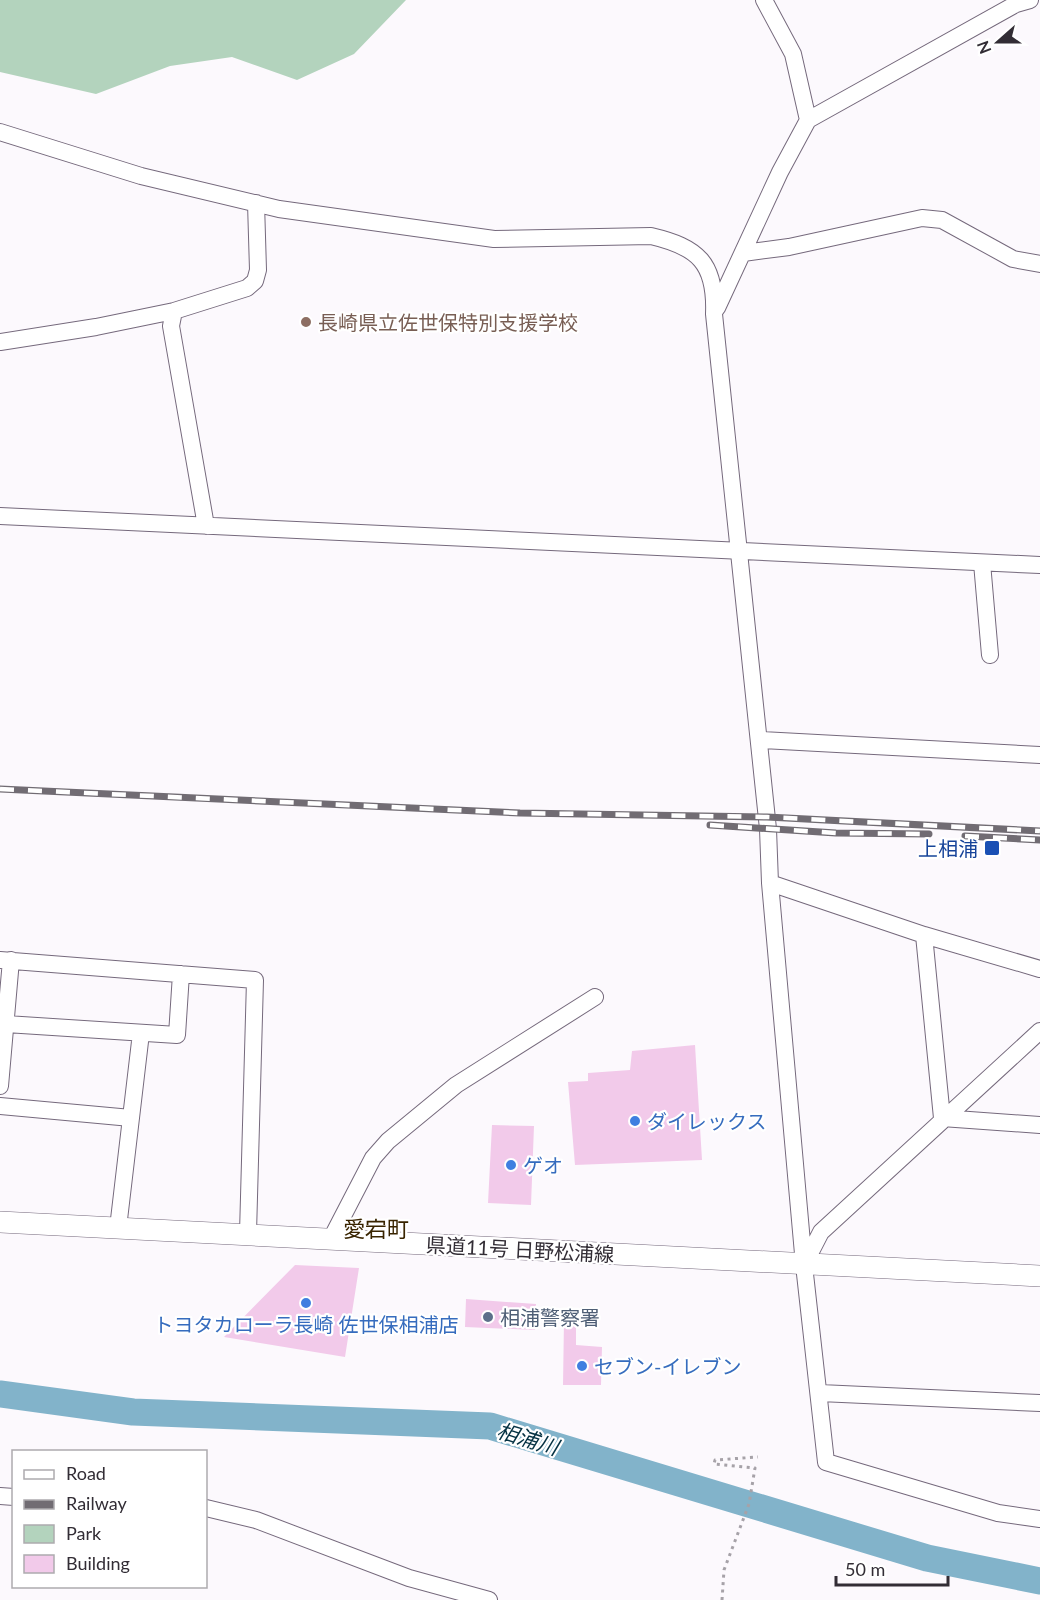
<svg xmlns="http://www.w3.org/2000/svg" width="1040" height="1600" font-family="Lato,'Noto Sans JP',sans-serif">
	<style>
		.green { fill: #b3d3bd }
		.lines { fill: none; stroke-linecap: round; stroke-linejoin: round }
		.river { stroke: #82b3ca; stroke-width: 27 }
		.building { fill: #f2caea }
		.minor-casing { stroke: #75697c; stroke-width: 18 }
		.major-casing { stroke: #75697c; stroke-width: 22 }
		.path { stroke: #a6a2a8; stroke-width: 3; stroke-dasharray: 3 4.5; stroke-linecap: butt }
		.minor { stroke: #fff; stroke-width: 16 }
		.major { stroke: #fff; stroke-width: 21 }
		.rail-casing { stroke: #716c73; stroke-width: 7 }
		.rail { stroke: #fff; stroke-width: 4.5; stroke-dasharray: 14; stroke-linecap: butt }
		.education-dot { fill: #8d6e63; stroke: #fff; stroke-width: 2 }
		.transit-dot { fill: #1a4fb4; stroke: #fff; stroke-width: 2 }
		.shop-dot { fill: #3f7fe0; stroke: #fff; stroke-width: 2 }
		.service-dot { fill: #5c6f8a; stroke: #fff; stroke-width: 2 }
		.labels { text-anchor: middle; dominant-baseline: central; stroke-width: 4.5; stroke-linejoin: round; paint-order: stroke }
		.education-label { font-size: 20px; fill: #785e54; stroke: #fff; text-anchor: start }
		.transit-label { font-size: 20px; fill: #164399; stroke: #fff; text-anchor: end }
		.shop-label { font-size: 20px; fill: #366cbe; stroke: #fff; text-anchor: start }
		.street-label { font-size: 20px; fill: #322d35; stroke: #fff }
		.service-label { font-size: 20px; fill: #4e5e75; stroke: #fff; text-anchor: start }
		.water-label { font-size: 21px; font-style: italic; fill: #043142; stroke: #fff }
		.quarter-label { font-size: 22px; fill: #392400; stroke: #fff }
	</style>
	<rect width="100%" height="100%" fill="#fcf9fd"/>
	<path class="green" d="M 0,0 L 406,0 L 354,54 L 297,80 L 232,57 L 170,66 L 96,94 L 0,72 Z"/>
	<g class="lines">
		<path class="river" d="M 0,1394 L 133,1412 L 490,1426 L 927,1558 L 1040,1581"/>
	</g>
	<path class="building" d="M 695,1045 L 702,1160 L 575,1165 L 568,1082 L 588,1081 L 588,1073 L 630,1070 L 632,1051 Z
		M 492,1125 L 534,1126 L 531,1205 L 488,1203 Z
		M 295,1265 L 359,1268 L 345,1357 L 224,1337 Z
		M 466,1299 L 536,1304 L 535,1330 L 465,1327 Z
		M 564,1320 L 576,1320 L 576,1345 L 602,1347 L 601,1385 L 563,1385 Z"/>
	<g class="lines">
		<defs>
			<path id="minor" d="M 764,0 L 793,54 L 808,120
				M 0,132 L 141,176 L 279,209 L 494,239 L 651,236 C 698,247 716,263 714,314 L 768,829 L 770,883 L 804,1265 L 826,1462 L 998,1513 L 1040,1519
				M 743,253 L 789,247 L 922,218 L 942,220 L 1013,259 L 1040,264
				M 717,308 L 780,172 L 808,120 L 1016,4 L 1030,0
				M 174,311 L 171,326 L 206,526
				M 0,342 L 96,327 L 174,311 L 247,288 L 255,281 L 258,270 L 256,203
				M 0,516 L 1040,565
				M 982,563 L 990,655
				M 760,740 L 1040,755
				M 770,883 L 924,935 L 1040,969
				M 924,935 L 942,1118
				M 0,960 L 255,980 L 248,1233
				M 6,1024 L 177,1035 L 181,974
				M 0,1086 L 11,960
				M 0,1106 L 131,1118
				M 942,1118 L 1040,1125
				M 118,1228 L 141,1033
				M 331,1239 L 373,1158 L 388,1141 L 456,1085 L 595,997
				M 804,1265 L 821,1232 L 1040,1031
				M 820,1393 L 1040,1403
				M 0,1496 L 14,1497
				M 206,1508 L 256,1520 L 409,1578 L 489,1600"/>
			<path id="major" d="M 0,1222 L 1040,1276"/>
		</defs>
		<use href="#minor" class="minor-casing"/>
		<use href="#major" class="major-casing"/>
		<path class="path" d="M 722,1600 L 724,1570 L 749,1504 L 755,1468 L 714,1464 L 715,1460 L 758,1457"/>
		<use href="#minor" class="minor"/>
		<use href="#major" class="major"/>
		<defs>
			<path id="rail" d="M 0,789 L 520,813 L 767,817 L 1040,831
				M 710,825 L 836,833 L 929,834
				M 965,836 L 1040,840"/>
		</defs>
		<use href="#rail" class="rail-casing"/>
		<use href="#rail" class="rail"/>
	</g>
	<circle class="education-dot" cx="306" cy="322" r="6"/>
	<rect class="transit-dot" x="984" y="840" width="16" height="16" rx="3"/>
	<g class="shop-dot">
		<circle cx="635" cy="1121" r="6"/>
		<circle cx="511" cy="1165" r="6"/>
		<circle cx="306" cy="1303" r="6"/>
		<circle cx="582" cy="1366" r="6"/>
	</g>
	<circle class="service-dot" cx="488" cy="1317" r="6"/>
	<g class="labels">
		<g class="education-label">
			<text x="318" y="322">長崎県立佐世保特別支援学校</text>
		</g>
		<g class="transit-label">
			<text x="978" y="848">上相浦</text>
		</g>
		<g class="shop-label">
			<text x="647" y="1121">ダイレックス</text>
			<text x="523" y="1165">ゲオ</text>
			<text x="306" y="1324" text-anchor="middle">トヨタカローラ長崎 佐世保相浦店</text>
			<text x="594" y="1366">セブン-イレブン</text>
		</g>
		<g class="street-label">
			<text transform="translate(520 1249) rotate(3)">県道11号 日野松浦線</text>
		</g>
		<g class="service-label">
			<text x="500" y="1317">相浦警察署</text>
		</g>
		<g class="water-label">
			<text transform="translate(528 1438) rotate(17)">相浦川</text>
		</g>
		<g class="quarter-label">
			<text x="376" y="1228">愛宕町</text>
		</g>
	</g>
	<rect x="12" y="1450" width="195" height="138" fill="#ffffff" stroke="#adabae" stroke-width="1.5"/>
	<rect x="24" y="1470" width="30" height="9" fill="#ffffff" stroke="#adabae" stroke-width="1.5"/>
	<text x="66" y="1480" font-size="18" fill="#322d35">Road</text>
	<rect x="24" y="1500" width="30" height="9" fill="#716c73" stroke="#adabae" stroke-width="1.5"/>
	<text x="66" y="1510" font-size="18" fill="#322d35">Railway</text>
	<rect x="24" y="1525" width="30" height="18" fill="#b3d3bd" stroke="#adabae" stroke-width="1.5"/>
	<text x="66" y="1540" font-size="18" fill="#322d35">Park</text>
	<rect x="24" y="1555" width="30" height="18" fill="#f2caea" stroke="#adabae" stroke-width="1.5"/>
	<text x="66" y="1570" font-size="18" fill="#322d35">Building</text>
	<g transform="translate(998 42) rotate(249)" stroke="#ffffff" stroke-width="4.5" paint-order="stroke">
	<path d="M0-4.5L10 22L0 15L-10 22Z" fill="#322d35"/>
	<text y="-9" font-size="16" font-weight="bold" text-anchor="middle" fill="#322d35">N</text>
	</g>
	<path d="M836 1576v9h112v-9" fill="none" stroke="#322d35" stroke-width="3"/>
	<text x="845" y="1576" font-size="18" fill="#322d35" stroke="#ffffff" stroke-width="4.5" paint-order="stroke">50 m</text>
</svg>
